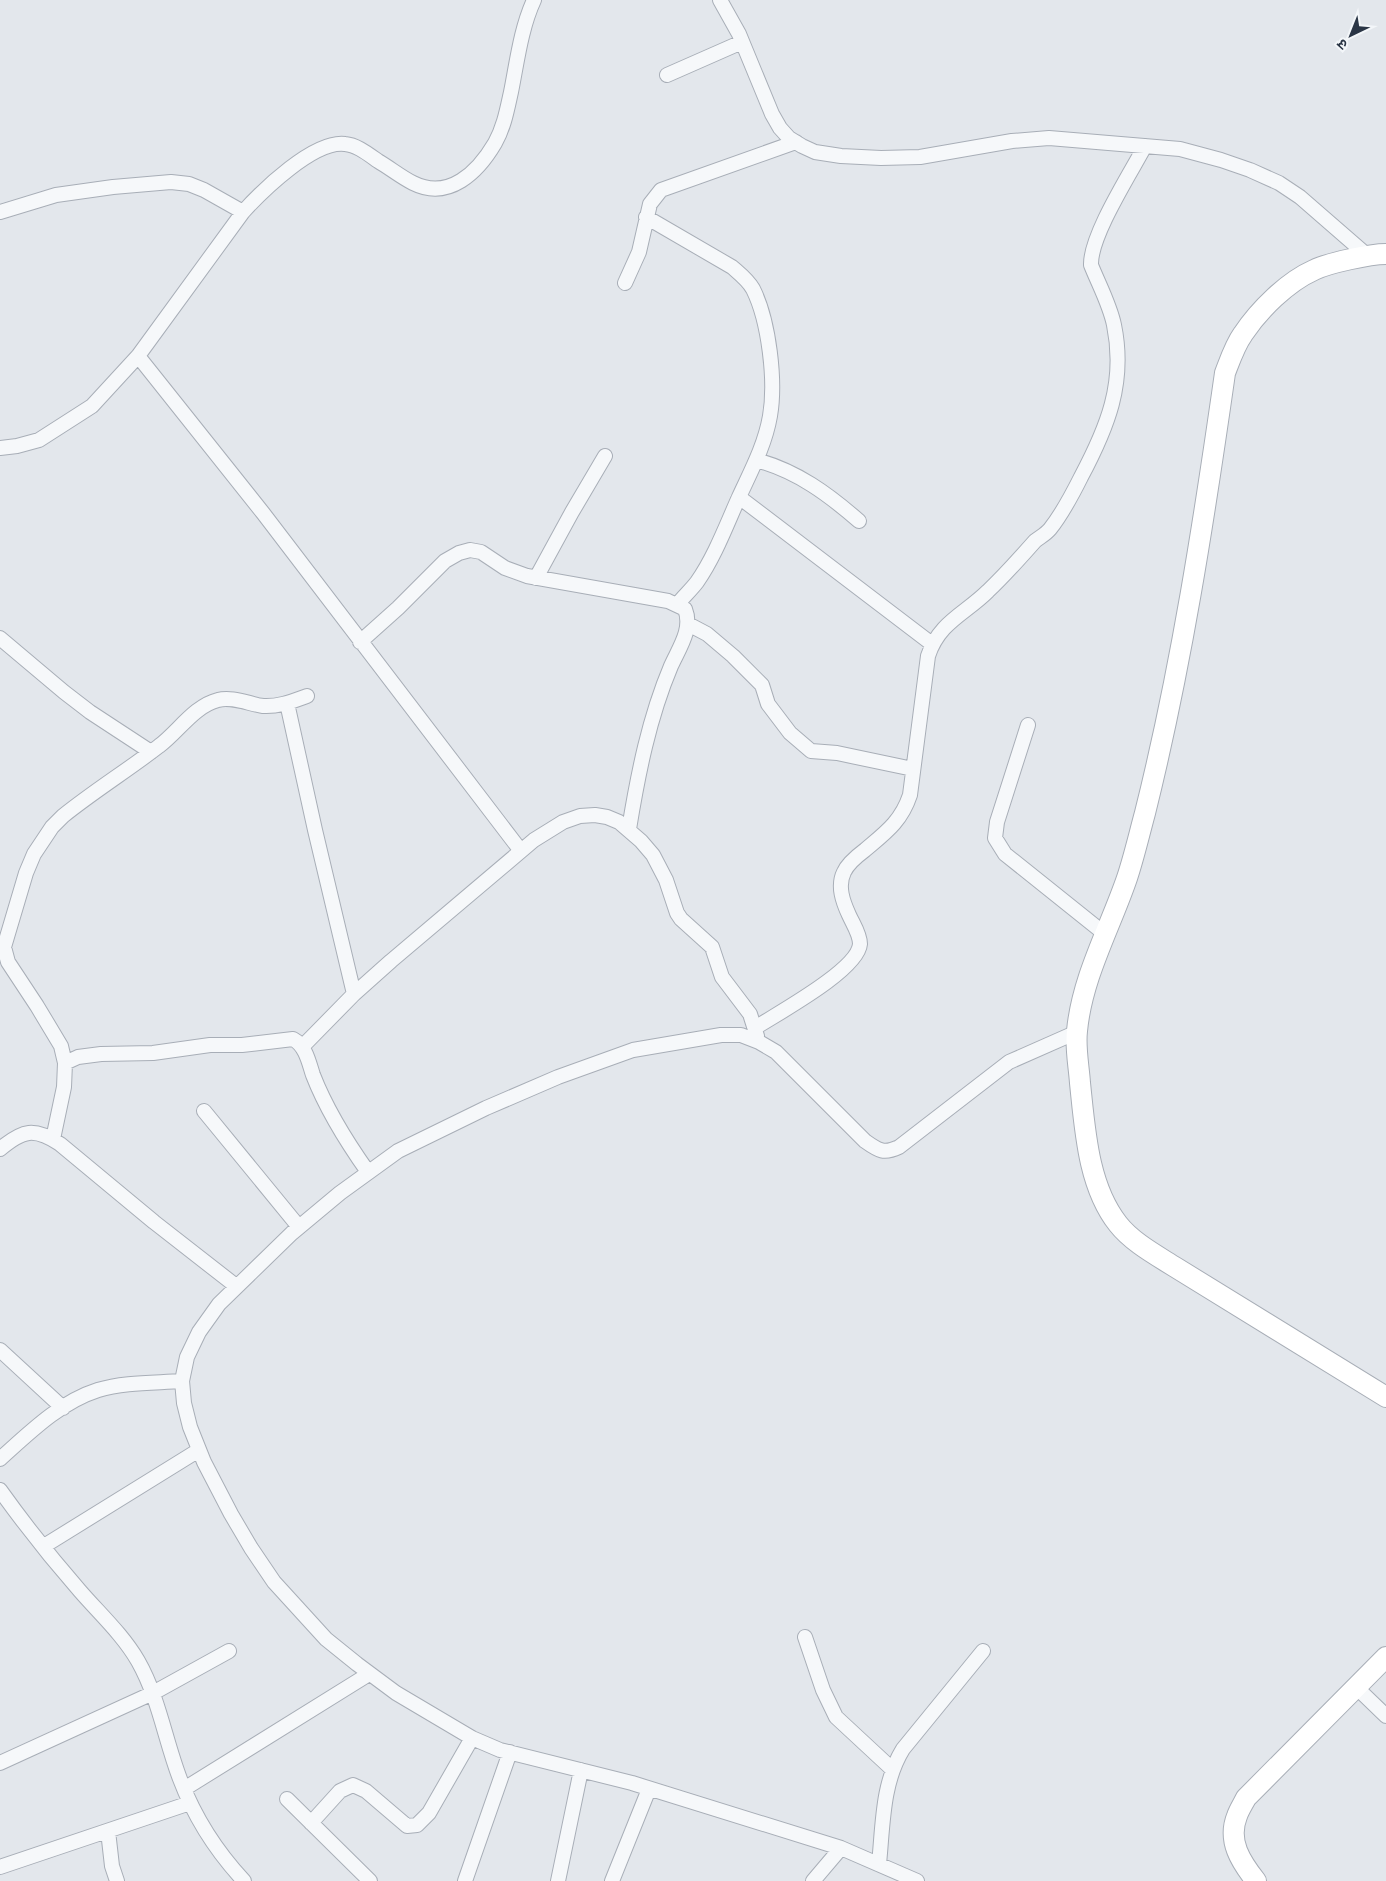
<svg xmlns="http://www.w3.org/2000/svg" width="1386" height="1881" font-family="'Source Sans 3','Noto Sans Devanagari',sans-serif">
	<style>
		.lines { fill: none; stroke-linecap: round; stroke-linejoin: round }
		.street-casing { stroke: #a8aeb7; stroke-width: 16 }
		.secondary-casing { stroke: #a8aeb7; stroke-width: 22 }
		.street { stroke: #f6f8fa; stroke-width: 14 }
		.secondary { stroke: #fff; stroke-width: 20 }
	</style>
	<rect width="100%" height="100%" fill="#e3e7ec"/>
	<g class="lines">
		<defs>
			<path id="street" d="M 720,0 L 739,34 L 772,114 L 780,128 L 789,138 L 802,146 L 815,152 L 841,156 L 881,158 L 920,157 L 1012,141 L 1049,138 L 1180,149 L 1221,160 L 1250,170 L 1279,183 L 1300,197 L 1369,257
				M 667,75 L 742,42
				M 0,212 L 56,195 L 113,187 L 171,182 L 189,184 L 204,190 L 243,212
				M 646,217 L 732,267 C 740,274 748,280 753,289 C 769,321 776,381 770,416 C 765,445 751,471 739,497 C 726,526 715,556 697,582 C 691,590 683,597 677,605
				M 625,283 L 639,252 L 650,204 L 661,190 L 796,142
				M 138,356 L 263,513 L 521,851
				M 0,448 L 17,446 L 39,440 L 92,406 L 138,356 L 243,212 C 262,191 314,140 345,144 C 357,145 368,154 378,161 C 390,168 401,177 413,183 C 449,201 478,172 495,143 C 504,127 507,110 511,92 C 517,62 521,28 534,0
				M 756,460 C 797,471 828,494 859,521
				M 739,497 L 932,644
				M 536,578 L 572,512 L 605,456
				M 688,624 L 707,634 L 733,656 L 762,685 L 768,704 L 790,733 L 811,751 L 837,753 L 913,769
				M 0,638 L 64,692 L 90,712 L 151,752
				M 360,642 L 398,608 L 445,561 L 459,553 L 470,550 L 481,552 L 505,568 L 527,576 L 668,601 L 685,609 C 693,629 679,648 671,666 C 649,718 638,774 629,829
				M 287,703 L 315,830 L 354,994
				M 1028,725 L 997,822 L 995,838 L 1005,854 L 1105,934
				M 755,1028 C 778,1013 858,970 860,944 C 860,934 853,924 849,915 C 843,902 837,886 844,872 C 848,863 857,856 865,850 C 885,833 901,822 910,795 L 928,656 C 939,622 965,614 988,591 C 1005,575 1020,558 1035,541 C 1040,537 1046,534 1050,529 C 1062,514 1072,495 1081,477 C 1107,428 1126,383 1114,325 C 1110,305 1099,285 1091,265 C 1090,236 1130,174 1145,146
				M 302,1047 L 354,994 L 391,961 L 534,840 L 563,822 L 580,816 L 595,815 L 607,817 L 619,822 L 641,841 L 653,855 L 666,880 L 677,913 L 681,919 L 712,947 L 722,977 L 750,1014 L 757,1036
				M 65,1063 L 78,1057 L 101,1054 L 153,1053 L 210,1045 L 242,1045 L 293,1039 C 306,1046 309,1063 313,1075 C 327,1111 346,1141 368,1172
				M 204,1111 L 299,1227
				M 53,1139 L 64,1087 L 65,1063 L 61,1046 L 37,1006 L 8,962 L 4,947 L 26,873 L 34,854 L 52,827 L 63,816 C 94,791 128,770 159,746 C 178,732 194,706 218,700 C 232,696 249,704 263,706 C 279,707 293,701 307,696
				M 0,1149 C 23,1130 34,1127 60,1144 L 154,1222 L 236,1286
				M 0,1350 L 63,1408
				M 0,1459 C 29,1433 60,1402 98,1390 C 124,1382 155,1383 182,1381
				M 0,1490 C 25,1525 52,1559 80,1591 C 100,1614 123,1635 138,1661 C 159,1698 165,1740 180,1779 C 194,1816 217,1852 244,1881
				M 44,1546 L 199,1450
				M 805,1637 L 823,1690 L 836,1717 L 892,1769
				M 1356,1687 L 1386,1716
				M 0,1763 L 153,1693 L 229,1651
				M 184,1789 L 369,1674
				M 287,1799 L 370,1881
				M 311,1823 L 340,1791 L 353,1785 L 366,1791 L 407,1826 L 417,1825 L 429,1813 L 472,1738
				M 108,1831 L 112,1866 L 117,1881
				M 879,1864 C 883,1825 882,1783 903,1749 L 983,1651
				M 0,1867 L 190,1803
				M 465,1881 L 510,1752
				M 558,1881 L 581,1770
				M 612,1881 L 649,1789
				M 813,1881 L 841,1848
				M 917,1881 L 841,1848 L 632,1783 L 500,1750 L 472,1738 L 396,1693 L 357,1664 L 326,1639 L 274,1582 L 251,1548 L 231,1514 L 204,1462 L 190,1427 L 184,1403 L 182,1381 L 187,1357 L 199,1332 L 219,1304 L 292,1233 L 340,1193 L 398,1151 L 486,1108 L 558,1077 L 633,1050 L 721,1035 L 741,1035 L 759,1042 L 776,1052 L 865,1141 C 879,1151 884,1154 899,1147 L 1009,1062 L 1077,1032"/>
			<path id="secondary" d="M 1386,254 C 1370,254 1328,263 1314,270 C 1287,282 1259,310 1243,334 C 1235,345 1230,360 1225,373 C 1204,520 1181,669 1145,813 C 1139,835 1134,857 1127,878 C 1110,928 1082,977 1077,1031 C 1075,1048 1079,1067 1080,1083 C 1085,1130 1088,1186 1118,1224 C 1132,1242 1156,1255 1175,1267 L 1386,1397
				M 1256,1881 C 1241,1862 1227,1841 1237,1816 C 1239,1810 1243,1804 1246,1798 L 1386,1657"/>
		</defs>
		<use href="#street" class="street-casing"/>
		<use href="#secondary" class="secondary-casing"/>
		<use href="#street" class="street"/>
		<use href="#secondary" class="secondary"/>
	</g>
	<g transform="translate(1351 35) rotate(223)" stroke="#f3f6f9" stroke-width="4" paint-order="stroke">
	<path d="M0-4L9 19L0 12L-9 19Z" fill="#2a3545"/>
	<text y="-8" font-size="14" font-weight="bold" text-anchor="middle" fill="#2a3545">उ</text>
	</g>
</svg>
